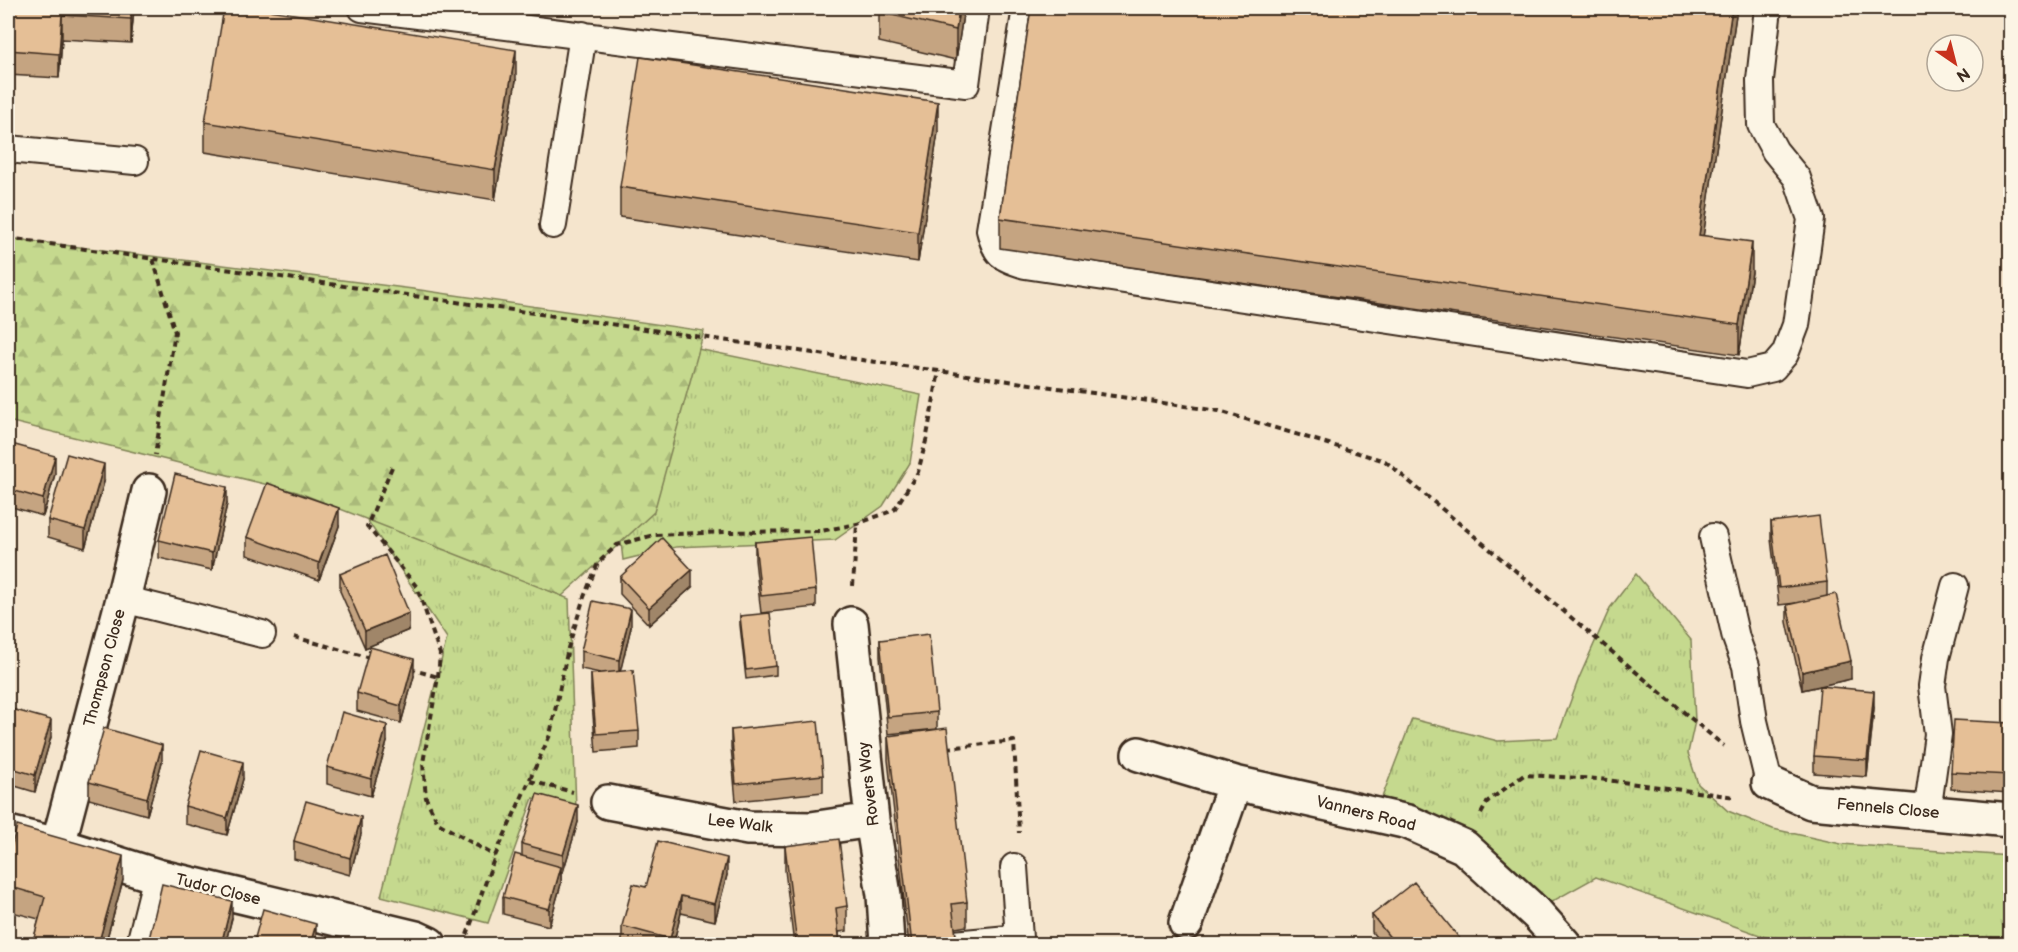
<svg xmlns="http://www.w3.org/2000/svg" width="2018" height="952" font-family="'Balsamiq Sans',sans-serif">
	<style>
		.grass { fill: url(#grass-tufts); stroke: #808256; stroke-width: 1.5 }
		.forest { fill: url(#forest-firs); stroke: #808256; stroke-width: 1.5 }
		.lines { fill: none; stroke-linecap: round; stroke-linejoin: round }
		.service-casing { stroke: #3b2a1e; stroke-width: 30 }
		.minor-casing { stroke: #3b2a1e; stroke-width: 38 }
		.path { stroke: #3b2a1e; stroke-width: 4; stroke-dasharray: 6 4.5; stroke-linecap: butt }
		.service { stroke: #fcf5e5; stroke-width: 26 }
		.minor { stroke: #fcf5e5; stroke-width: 33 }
		.wall { fill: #c5a481; stroke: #3b2a1e; stroke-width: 1.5 }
		.shaded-wall { fill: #a08669; stroke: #3b2a1e; stroke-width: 1.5 }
		.building { fill: #e5bf96; stroke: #3b2a1e; stroke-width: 1.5 }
		.labels { text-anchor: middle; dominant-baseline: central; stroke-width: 5; stroke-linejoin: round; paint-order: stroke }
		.street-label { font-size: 16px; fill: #3b2a1e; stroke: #fcf5e5 }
	</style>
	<defs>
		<pattern id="grass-tufts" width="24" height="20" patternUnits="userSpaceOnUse" patternTransform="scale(1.5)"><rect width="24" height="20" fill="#c5d98e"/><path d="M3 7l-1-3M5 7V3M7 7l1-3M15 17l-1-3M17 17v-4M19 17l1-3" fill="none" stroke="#aaba7a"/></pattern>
		<pattern id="forest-firs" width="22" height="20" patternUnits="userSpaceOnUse" patternTransform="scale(1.5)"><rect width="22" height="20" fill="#c5d98e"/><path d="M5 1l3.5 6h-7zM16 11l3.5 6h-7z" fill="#aaba7a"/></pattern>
	</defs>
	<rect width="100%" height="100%" fill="#f5e5cd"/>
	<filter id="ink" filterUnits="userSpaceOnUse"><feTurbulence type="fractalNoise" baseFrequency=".0167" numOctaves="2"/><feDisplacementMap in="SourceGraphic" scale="12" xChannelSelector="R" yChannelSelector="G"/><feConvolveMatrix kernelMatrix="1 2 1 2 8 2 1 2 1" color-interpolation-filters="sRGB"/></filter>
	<g filter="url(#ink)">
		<path class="grass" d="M 688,347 L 921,395 L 910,463 L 883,506 L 835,540 L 676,547 L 623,560 L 620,533 Z
			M 361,511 L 569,599 L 576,810 L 533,798 L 488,923 L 381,896 L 447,638 Z
			M 1636,574 L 1691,640 L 1695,721 L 1688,753 L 1698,784 L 1728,811 L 1773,829 L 1841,844 L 2010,856 L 2010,944 L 1785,944 L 1596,877 L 1546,905 L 1381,800 L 1412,719 L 1498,741 L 1557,738 L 1579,678 L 1610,608 Z"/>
		<path class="forest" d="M 8,238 L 413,289 L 704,331 L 654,512 L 562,596 L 297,492 L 8,421 Z"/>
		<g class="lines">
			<defs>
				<path id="service" d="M 362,8 L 966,84 L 976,8
					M 1026,8 L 990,230 C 996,255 1001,257 1025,265 L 1747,374 L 1773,368 L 1785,354 L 1796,325 L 1811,219 L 1797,178 L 1775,151 L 1761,125 L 1760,80 L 1768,8
					M 8,149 L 135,161
					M 553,225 L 583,35
					M 1713,537 L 1736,638 L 1746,666 L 1754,721 L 1769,783
					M 123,599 L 262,634
					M 1927,813 L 1938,734 L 1932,686 L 1936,658 L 1955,586
					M 140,944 L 157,876
					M 954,944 L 1019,938 L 1014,867"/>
				<path id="minor" d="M 851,624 L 872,820 L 884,895 L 887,944
					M 1139,754 L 1235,783 L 1408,822 L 1464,847 L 1537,914 L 1564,944
					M 1769,783 L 1811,802 L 2010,820
					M 608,802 L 748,828 L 811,829 L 872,820
					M 8,833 L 58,845 L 157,876 L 416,938 L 429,944
					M 58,845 L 123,599 L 149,491
					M 1186,923 L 1235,783"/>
			</defs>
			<use href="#service" class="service-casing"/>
			<use href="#minor" class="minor-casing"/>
			<path class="path" d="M 8,238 L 1219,411 L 1385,461 L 1724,746
				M 153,259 L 175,332 L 155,455
				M 392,467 L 367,526 L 417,587 L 440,654 L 438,677 L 423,763 L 426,798 L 438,823 L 495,856
				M 853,586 L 857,524
				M 294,637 L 371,658
				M 410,669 L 438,677
				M 947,748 L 1014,741 L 1019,833
				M 530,781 L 573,792
				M 1481,814 L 1488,801 L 1524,775 L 1599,779 L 1735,797
				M 467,935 L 495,856 L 550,735 L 568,648 L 584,597 L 598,563 L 617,545 L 654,535 L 725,532 L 821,531 L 857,524 L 894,510 L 918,472 L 926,441 L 939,371"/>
			<use href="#service" class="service"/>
			<use href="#minor" class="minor"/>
		</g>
		<path class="wall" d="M 8,8 L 134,8 L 131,43 L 62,39 L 59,78 L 8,75 Z
			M 879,8 L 964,8 L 956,60 L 879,42 Z
			M 1031,8 L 1737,8 L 1703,236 L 1752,272 L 1739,355 L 1000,248 L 1000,218 Z
			M 516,80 L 495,200 L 205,152 L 205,122 Z
			M 938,132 L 918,262 L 620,217 L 620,187 Z
			M 8,443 L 55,474 L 43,516 L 8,506 Z
			M 104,482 L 85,548 L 48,537 L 48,520 Z
			M 227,504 L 212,570 L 159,558 L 159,540 Z
			M 1771,522 L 1827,582 L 1827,596 L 1851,679 L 1802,690 L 1787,622 L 1787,605 L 1796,603 L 1779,605 L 1771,539 Z
			M 339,526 L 319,580 L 247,555 L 247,537 Z
			M 755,542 L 816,590 L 816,607 L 761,613 L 755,560 Z
			M 340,574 L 409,630 L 365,648 L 340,591 Z
			M 620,577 L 692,587 L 649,625 L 620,594 Z
			M 740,616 L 776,666 L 776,675 L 746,679 L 740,625 Z
			M 631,627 L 620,671 L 639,731 L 639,748 L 596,752 L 591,691 L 591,674 L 600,673 L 581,669 L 581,651 Z
			M 880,640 L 937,712 L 937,729 L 888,734 L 880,657 Z
			M 414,676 L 401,723 L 357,711 L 357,693 Z
			M 8,708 L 51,737 L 35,792 L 8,784 Z
			M 1874,708 L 1867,777 L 1814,773 L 1814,756 Z
			M 2010,723 L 2010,793 L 1951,789 L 1951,772 Z
			M 731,730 L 823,775 L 823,792 L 736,801 L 731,747 Z
			M 888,736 L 967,902 L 967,926 L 955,928 L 957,945 L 909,945 L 888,760 Z
			M 387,742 L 371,796 L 327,784 L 327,767 Z
			M 162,762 L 147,815 L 89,799 L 89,782 Z
			M 243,779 L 227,835 L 185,824 L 185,806 Z
			M 578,822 L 563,872 L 561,872 L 561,884 L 549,926 L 503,914 L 503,897 L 522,856 L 522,844 Z
			M 361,834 L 350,875 L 294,859 L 294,841 Z
			M 785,846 L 847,906 L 847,931 L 839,932 L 840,945 L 794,945 L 785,870 Z
			M 8,859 L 123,880 L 105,945 L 32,945 L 39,919 L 8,911 Z
			M 727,875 L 715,921 L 681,913 L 673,945 L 626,945 L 622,944 L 622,926 L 646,887 Z
			M 1372,915 L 1465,945 L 1382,945 L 1372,932 Z
			M 232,918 L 225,945 L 149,945 L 149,939 Z"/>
		<path class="shaded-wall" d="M 132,8 L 134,8 L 131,43 L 131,19 Z
			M 959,8 L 964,8 L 956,60 L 956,30 Z
			M 1732,8 L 1737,8 L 1699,265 L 1699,235 Z
			M 62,15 L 62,39 L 59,78 L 59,54 Z
			M 516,50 L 516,80 L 495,200 L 495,170 Z
			M 938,102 L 938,132 L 918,262 L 918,232 Z
			M 1752,242 L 1752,272 L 1739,355 L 1739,325 Z
			M 55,456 L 55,474 L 43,516 L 43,499 Z
			M 104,464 L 104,482 L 85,548 L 85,530 Z
			M 227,487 L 227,504 L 212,570 L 212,553 Z
			M 339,508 L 339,526 L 319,580 L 319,563 Z
			M 692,570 L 692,587 L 649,625 L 649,608 Z
			M 11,583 L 11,600 L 8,611 L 8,594 Z
			M 631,609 L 631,627 L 619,677 L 619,660 Z
			M 409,613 L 409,630 L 365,648 L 365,631 Z
			M 414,659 L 414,676 L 401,723 L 401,706 Z
			M 1851,661 L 1851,679 L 1802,690 L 1802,672 Z
			M 1874,691 L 1874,708 L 1867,777 L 1867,760 Z
			M 51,720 L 51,737 L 35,792 L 35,775 Z
			M 387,725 L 387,742 L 371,796 L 371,779 Z
			M 162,745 L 162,762 L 147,815 L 147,798 Z
			M 243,762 L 243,779 L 227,835 L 227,818 Z
			M 578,805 L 578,822 L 563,872 L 563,855 Z
			M 361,817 L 361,834 L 350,875 L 350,858 Z
			M 123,856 L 123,880 L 105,945 L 98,945 Z
			M 727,858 L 727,875 L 715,921 L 715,904 Z
			M 561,867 L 561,884 L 549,926 L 549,909 Z
			M 681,896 L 681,913 L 673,945 L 670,945 L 670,939 Z
			M 232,901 L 232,918 L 225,945 L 221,945 Z
			M 316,924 L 316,941 L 315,945 L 310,945 Z"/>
		<path class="building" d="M 8,8 L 132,8 L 131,19 L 62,15 L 59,54 L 8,50 Z
			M 224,8 L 257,8 L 516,50 L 495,170 L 205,122 Z
			M 879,8 L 959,8 L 956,30 L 879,12 Z
			M 1031,8 L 1732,8 L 1699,235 L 1752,242 L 1739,325 L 1000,218 Z
			M 640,57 L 938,102 L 918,232 L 620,187 Z
			M 8,443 L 55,456 L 43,499 L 8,489 Z
			M 67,454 L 104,464 L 85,530 L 48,520 Z
			M 175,474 L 227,487 L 212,553 L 159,540 Z
			M 267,483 L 339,508 L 319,563 L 247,537 Z
			M 1819,516 L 1827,582 L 1779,588 L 1771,522 Z
			M 811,537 L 816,590 L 761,596 L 755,542 Z
			M 662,538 L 692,570 L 649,608 L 620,577 Z
			M 385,555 L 409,613 L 365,631 L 340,574 Z
			M 8,582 L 11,583 L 8,594 Z
			M 1836,594 L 1851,661 L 1802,672 L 1787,605 Z
			M 593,601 L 631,609 L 619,660 L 581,651 Z
			M 770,613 L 776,666 L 746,670 L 740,616 Z
			M 929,634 L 937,712 L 888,717 L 880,640 Z
			M 370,647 L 414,659 L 401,706 L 357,693 Z
			M 633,670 L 639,731 L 596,734 L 591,674 Z
			M 1820,686 L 1874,691 L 1867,760 L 1814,756 Z
			M 8,708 L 51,720 L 35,775 L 8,767 Z
			M 342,712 L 387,725 L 371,779 L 327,767 Z
			M 1954,720 L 2010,723 L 2010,775 L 1951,772 Z
			M 818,721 L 823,775 L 736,784 L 731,730 Z
			M 104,728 L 162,745 L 147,798 L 89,782 Z
			M 947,728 L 967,902 L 952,904 L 957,945 L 912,945 L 888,736 Z
			M 201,750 L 243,762 L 227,818 L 185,806 Z
			M 537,794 L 578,805 L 563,855 L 522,844 Z
			M 306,801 L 361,817 L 350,858 L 294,841 Z
			M 17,826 L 123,856 L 98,945 L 32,945 L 45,897 L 8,886 L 8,859 Z
			M 839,839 L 847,906 L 836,908 L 840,945 L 797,945 L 785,846 Z
			M 658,841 L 727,858 L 715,904 L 681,896 L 670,939 L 622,926 L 633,884 L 646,887 Z
			M 515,854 L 561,867 L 549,909 L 503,897 Z
			M 1414,882 L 1465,945 L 1396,945 L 1372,915 Z
			M 162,884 L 232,901 L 221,945 L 174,945 L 149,939 Z
			M 263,909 L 316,924 L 310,945 L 253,945 Z
			M 553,939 L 573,945 L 551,945 Z
			M 378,940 L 393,945 L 377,945 Z"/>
	</g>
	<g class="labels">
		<g class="street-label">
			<text transform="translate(105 668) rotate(-75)">Thompson Close</text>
			<text transform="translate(869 784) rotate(-97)">Rovers Way</text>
			<text transform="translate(1888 809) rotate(5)">Fennels Close</text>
			<text transform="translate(1366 814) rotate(14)">Vanners Road</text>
			<text transform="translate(740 824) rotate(7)">Lee Walk</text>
			<text transform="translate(218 890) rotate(14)">Tudor Close</text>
		</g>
	</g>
	<rect width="2018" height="952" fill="none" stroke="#fcf5e5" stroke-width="30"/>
	<rect x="15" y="15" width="1988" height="922" fill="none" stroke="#3b2a1e" stroke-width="2" filter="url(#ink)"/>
	<g transform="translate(1955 63) rotate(145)"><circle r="28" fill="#fcf5e5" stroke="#afa495" stroke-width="1.5"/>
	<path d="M0-4.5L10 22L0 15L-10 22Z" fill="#c8321e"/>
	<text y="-9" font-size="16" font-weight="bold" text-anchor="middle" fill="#3b2a1e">N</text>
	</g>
</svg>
